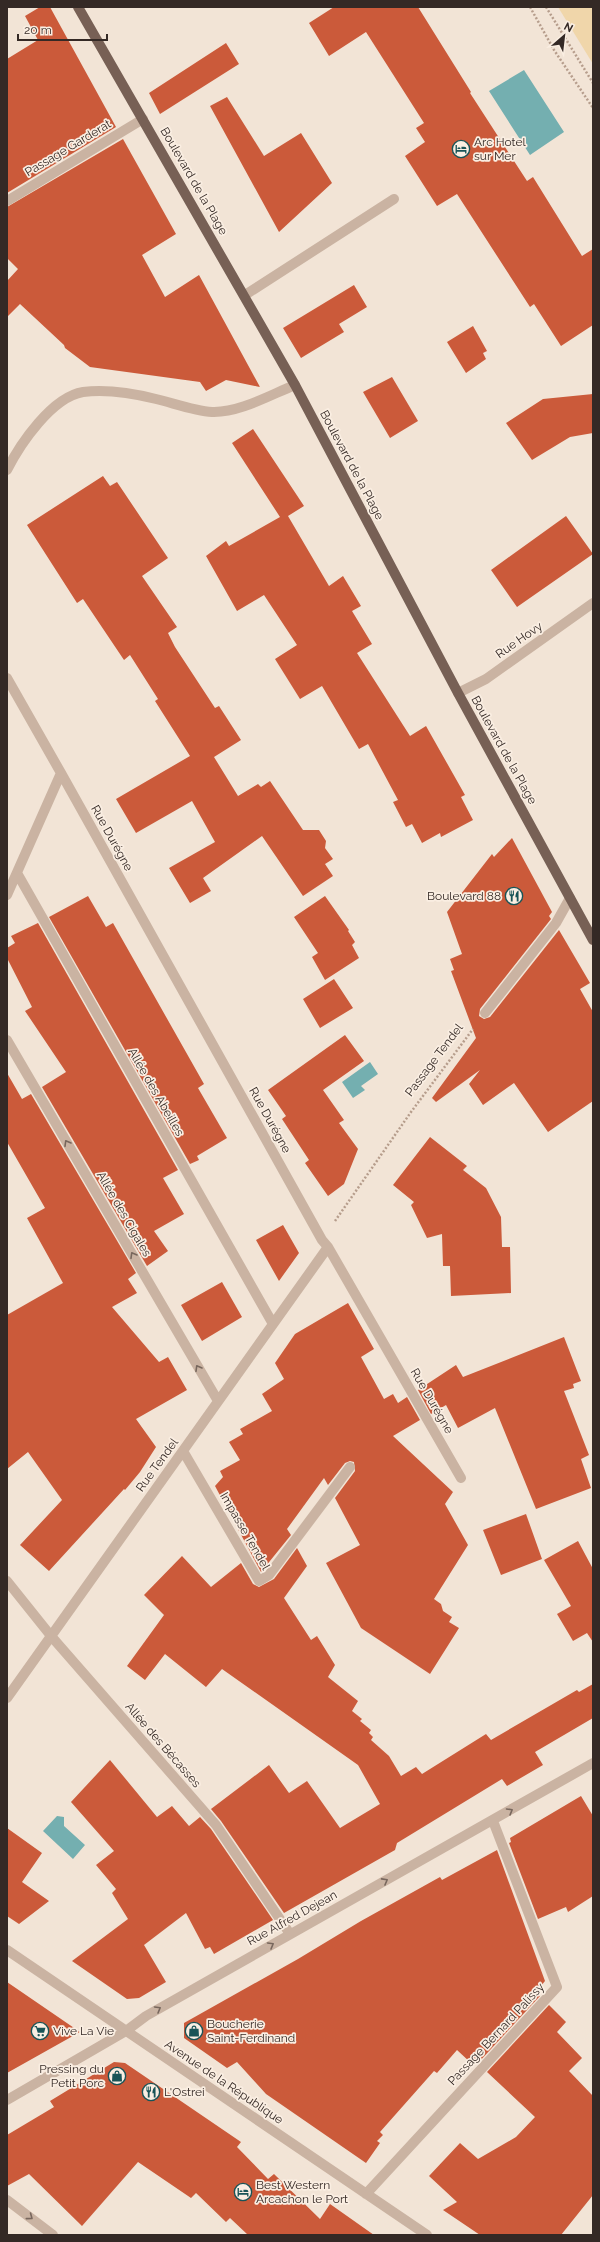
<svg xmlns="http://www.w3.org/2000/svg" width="600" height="2242" font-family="Raleway,sans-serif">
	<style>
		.sand { fill: #f0d6aa }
		.water { fill: #74afb0 }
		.building { fill: #cb5a3a }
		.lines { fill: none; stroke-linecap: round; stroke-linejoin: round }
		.path { stroke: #b69d8c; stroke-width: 2.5; stroke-dasharray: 2 2; stroke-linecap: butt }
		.minor { stroke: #cab3a2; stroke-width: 10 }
		.major { stroke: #776055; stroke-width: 10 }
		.oneway { stroke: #78675d }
		.labels { text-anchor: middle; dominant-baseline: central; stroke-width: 3.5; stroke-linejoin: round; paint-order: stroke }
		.poi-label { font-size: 12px; fill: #342925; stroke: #faeee2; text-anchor: start }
		.street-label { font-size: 12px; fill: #342925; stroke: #faeee2 }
	</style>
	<rect width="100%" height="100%" fill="#f2e4d6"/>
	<path class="sand" d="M 558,7 L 593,7 L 593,64 Z"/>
	<path class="water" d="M 524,70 L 564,132 L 530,155 L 489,91 Z
		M 370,1062 L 378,1074 L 361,1086 L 365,1090 L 353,1098 L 342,1082 Z
		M 57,1816 L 64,1817 L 64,1826 L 85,1845 L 73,1859 L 43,1831 Z"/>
	<path class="building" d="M 40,7 L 50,7 L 116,127 L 7,193 L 7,59 L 38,40 L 25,16 Z
		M 334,7 L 418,7 L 471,92 L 470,93 L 527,181 L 533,177 L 582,256 L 593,249 L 593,325 L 561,346 L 534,304 L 530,307 L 457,194 L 437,206 L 405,156 L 425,142 L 416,128 L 424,123 L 366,32 L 329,56 L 309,23 Z
		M 226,43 L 239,64 L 160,114 L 149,93 Z
		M 227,97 L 264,156 L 301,133 L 332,183 L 279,232 L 210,106 Z
		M 123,139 L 176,234 L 142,255 L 165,297 L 199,275 L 260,387 L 226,380 L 206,391 L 200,382 L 90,367 L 65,348 L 64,345 L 20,304 L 7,317 L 7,281 L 18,269 L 7,258 L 7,207 Z
		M 354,285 L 367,307 L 339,324 L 344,332 L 301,358 L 283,328 Z
		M 473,326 L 487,351 L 483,353 L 486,359 L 466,373 L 447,342 Z
		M 392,377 L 418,421 L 390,438 L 363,392 Z
		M 593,394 L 593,433 L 570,437 L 532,460 L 506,423 L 543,399 Z
		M 253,429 L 304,506 L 288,516 L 329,586 L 343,576 L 361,606 L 352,611 L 372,644 L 357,653 L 410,736 L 426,726 L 465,795 L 461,797 L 473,820 L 441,837 L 440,833 L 422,843 L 412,824 L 406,827 L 393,802 L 398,800 L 368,744 L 359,749 L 322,686 L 300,699 L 275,659 L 297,645 L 264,595 L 237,611 L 206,556 L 226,541 L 229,546 L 280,517 L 232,443 Z
		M 103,476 L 110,486 L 117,482 L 168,558 L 142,576 L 177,627 L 168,633 L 175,647 L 215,708 L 219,706 L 241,740 L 214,757 L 238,796 L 258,784 L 261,787 L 270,781 L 303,830 L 319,830 L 326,841 L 325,848 L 333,859 L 325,864 L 333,876 L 303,896 L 262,836 L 203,878 L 211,891 L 190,903 L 169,868 L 215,842 L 192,801 L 136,833 L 116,799 L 190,756 L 155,701 L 158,699 L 130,655 L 124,660 L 83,599 L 77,603 L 27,525 Z
		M 566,516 L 593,554 L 517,607 L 491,570 Z
		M 512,838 L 552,912 L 549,916 L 551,919 L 480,1009 L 479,1016 L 484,1019 L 490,1017 L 559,930 L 590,983 L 580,989 L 593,1012 L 593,1101 L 548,1132 L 514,1083 L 483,1105 L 469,1084 L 480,1070 L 436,1102 L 432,1098 L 476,1038 L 451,971 L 454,970 L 450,959 L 462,954 L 447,912 L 492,854 L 494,857 Z
		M 88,896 L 106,927 L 113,923 L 204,1084 L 198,1088 L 227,1138 L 197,1156 L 199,1160 L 190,1164 L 49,917 Z
		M 325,896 L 349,930 L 348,931 L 355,942 L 352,945 L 359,958 L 325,980 L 312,957 L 318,953 L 294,917 Z
		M 38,923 L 178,1170 L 163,1178 L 184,1214 L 154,1231 L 168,1251 L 147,1266 L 42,1087 L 66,1072 L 25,1011 L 32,1007 L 7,958 L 7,948 L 15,943 L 11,936 Z
		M 334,979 L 353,1008 L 320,1028 L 303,999 Z
		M 345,1035 L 364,1061 L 323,1090 L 344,1120 L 339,1123 L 358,1149 L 344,1184 L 328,1196 L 305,1163 L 309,1160 L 282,1119 L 286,1116 L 268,1090 Z
		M 7,1073 L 22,1099 L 31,1094 L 136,1273 L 128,1279 L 137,1293 L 112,1307 L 159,1362 L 168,1357 L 187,1390 L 136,1419 L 156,1447 L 140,1472 L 125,1490 L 124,1489 L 49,1571 L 20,1545 L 62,1500 L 28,1452 L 7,1469 L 7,1315 L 63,1283 L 27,1218 L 45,1208 L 7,1142 Z
		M 430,1137 L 467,1166 L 463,1170 L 486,1188 L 501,1217 L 502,1247 L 510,1247 L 511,1293 L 451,1296 L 450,1266 L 443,1266 L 442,1234 L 427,1238 L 411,1205 L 414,1202 L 393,1185 Z
		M 283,1225 L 299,1253 L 279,1281 L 256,1240 Z
		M 222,1282 L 242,1317 L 202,1341 L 181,1305 Z
		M 348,1303 L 374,1349 L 361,1357 L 384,1399 L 393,1394 L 398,1403 L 407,1397 L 420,1420 L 393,1436 L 453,1492 L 445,1504 L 468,1545 L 434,1599 L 441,1604 L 443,1611 L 452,1617 L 449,1622 L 459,1628 L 430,1674 L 361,1628 L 326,1563 L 360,1545 L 335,1498 L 355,1471 L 354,1462 L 350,1461 L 345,1463 L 328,1485 L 324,1478 L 287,1529 L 291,1535 L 261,1572 L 215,1486 L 223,1477 L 220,1471 L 240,1460 L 229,1442 L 243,1434 L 240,1429 L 272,1411 L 262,1394 L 284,1379 L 275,1363 L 295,1334 Z
		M 564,1337 L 581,1381 L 573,1384 L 574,1388 L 564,1391 L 589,1455 L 581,1459 L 591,1488 L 536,1509 L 495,1408 L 458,1428 L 446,1405 L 431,1414 L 418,1390 L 456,1365 L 463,1377 Z
		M 526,1514 L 542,1559 L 501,1575 L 483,1530 Z
		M 578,1541 L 593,1569 L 593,1642 L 587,1633 L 573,1641 L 557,1614 L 571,1606 L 544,1560 Z
		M 297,1548 L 307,1566 L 284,1598 L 311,1640 L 317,1636 L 335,1665 L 328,1677 L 358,1701 L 352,1711 L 362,1719 L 360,1721 L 371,1730 L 369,1733 L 373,1737 L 371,1740 L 389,1756 L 401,1776 L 416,1767 L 422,1774 L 486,1734 L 491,1740 L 577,1690 L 579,1692 L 593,1684 L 593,1718 L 535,1752 L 543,1765 L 507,1786 L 502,1779 L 397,1843 L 395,1850 L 284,1913 L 221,1821 L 211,1809 L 269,1765 L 289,1793 L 307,1781 L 340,1828 L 380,1804 L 358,1765 L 222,1669 L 206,1687 L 165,1654 L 145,1680 L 127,1666 L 164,1615 L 144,1595 L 182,1556 L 211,1587 L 241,1563 L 253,1584 L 259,1587 L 274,1579 Z
		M 110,1760 L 157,1817 L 172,1806 L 189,1826 L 200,1817 L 211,1829 L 273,1920 L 214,1954 L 210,1947 L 205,1949 L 186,1913 L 144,1945 L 166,1982 L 139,1998 L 127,1999 L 72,1961 L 128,1919 L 112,1893 L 116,1889 L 96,1865 L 114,1851 L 71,1802 Z
		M 581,1796 L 593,1816 L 593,1896 L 568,1912 L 566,1907 L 538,1919 L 509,1843 L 511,1842 L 510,1838 Z
		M 7,1828 L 42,1853 L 22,1882 L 49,1901 L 19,1924 L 7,1916 Z
		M 497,1850 L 545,1981 L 536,1992 L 540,1996 L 478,2063 L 474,2060 L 471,2063 L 457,2050 L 437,2073 L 434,2071 L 380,2132 L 383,2135 L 377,2141 L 380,2143 L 366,2163 L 266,2094 L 237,2062 L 227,2068 L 184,2038 L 184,2023 L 298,1959 L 361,1921 L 440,1877 L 442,1880 Z
		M 7,1982 L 80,2032 L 7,2073 Z
		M 549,2005 L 566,2022 L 557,2032 L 582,2058 L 569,2071 L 593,2096 L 593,2195 L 561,2235 L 480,2235 L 443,2210 L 457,2202 L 429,2176 L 460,2143 L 478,2159 L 516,2137 L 535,2117 L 487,2072 Z
		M 114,2062 L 125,2063 L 241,2142 L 237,2147 L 268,2179 L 274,2174 L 320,2219 L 330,2204 L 374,2235 L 248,2235 L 230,2218 L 226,2222 L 196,2193 L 191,2198 L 138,2162 L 82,2226 L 29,2174 L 7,2186 L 7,2135 L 54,2107 L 50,2101 Z"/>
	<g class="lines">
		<path class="path" d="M 530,7 L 554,50 L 593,108
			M 546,7 L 593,83
			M 335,1221 L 411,1112 L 473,1029"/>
		<path class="minor" d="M 7,201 L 143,119
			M 245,295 L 394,199
			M 7,470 C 20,444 52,397 83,392 C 107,389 132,393 156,399 C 173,403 194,411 212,412 C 239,413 270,395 295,385
			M 7,678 L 61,773 L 7,895
			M 458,693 L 486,679 L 593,603
			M 61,773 L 322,1240 L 328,1247 L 461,1478
			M 17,873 L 273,1324
			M 485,1013 L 556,923 L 570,898
			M 7,1040 L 218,1401
			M 183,1451 L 259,1581 L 269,1575 L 350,1467
			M 7,1581 L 51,1636 L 216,1825 L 290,1934
			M 7,1698 L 328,1247
			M 7,1950 L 427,2235
			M 7,2100 L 126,2031 L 146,2016 L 593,1763
			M 366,2194 L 557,1987 L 493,1821
			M 7,2200 L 53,2235"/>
		<path class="major" d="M 78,7 L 295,385 L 458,693 L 593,940"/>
	</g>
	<defs><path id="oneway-chevron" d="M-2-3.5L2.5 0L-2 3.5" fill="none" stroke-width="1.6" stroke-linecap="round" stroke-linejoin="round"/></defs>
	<g class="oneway">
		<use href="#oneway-chevron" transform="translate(67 1143) rotate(-120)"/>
		<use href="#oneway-chevron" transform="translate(133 1255) rotate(-120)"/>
		<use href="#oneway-chevron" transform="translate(198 1368) rotate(-120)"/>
		<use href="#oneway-chevron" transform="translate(510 1811) rotate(-30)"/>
		<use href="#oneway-chevron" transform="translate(385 1881) rotate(-29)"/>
		<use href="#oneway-chevron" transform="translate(271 1945) rotate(-30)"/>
		<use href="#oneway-chevron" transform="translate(158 2009) rotate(-30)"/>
		<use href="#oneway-chevron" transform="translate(30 2217) rotate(37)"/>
	</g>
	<defs>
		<symbol id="hotel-ring" viewBox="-11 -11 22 22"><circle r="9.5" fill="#faeee2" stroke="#195457" stroke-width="1.5"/><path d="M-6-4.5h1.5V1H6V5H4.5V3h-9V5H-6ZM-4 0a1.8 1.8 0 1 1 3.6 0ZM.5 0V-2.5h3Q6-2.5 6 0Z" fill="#195457"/></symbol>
		<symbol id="restaurant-ring" viewBox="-11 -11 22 22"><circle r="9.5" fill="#faeee2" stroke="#195457" stroke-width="1.5"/><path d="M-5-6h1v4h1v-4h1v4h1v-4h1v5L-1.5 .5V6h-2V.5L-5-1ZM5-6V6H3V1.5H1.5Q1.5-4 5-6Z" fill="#195457"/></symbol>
		<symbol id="supermarket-ring" viewBox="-11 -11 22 22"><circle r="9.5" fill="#faeee2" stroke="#195457" stroke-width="1.5"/><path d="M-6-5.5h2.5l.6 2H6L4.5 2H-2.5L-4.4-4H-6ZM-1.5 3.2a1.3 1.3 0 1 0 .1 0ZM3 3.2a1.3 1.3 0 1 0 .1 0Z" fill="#195457"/></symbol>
		<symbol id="shop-ring" viewBox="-11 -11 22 22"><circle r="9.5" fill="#faeee2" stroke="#195457" stroke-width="1.5"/><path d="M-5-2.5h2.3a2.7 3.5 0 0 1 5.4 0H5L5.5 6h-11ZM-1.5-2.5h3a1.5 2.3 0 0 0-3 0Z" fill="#195457"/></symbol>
	</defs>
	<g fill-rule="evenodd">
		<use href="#hotel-ring" x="451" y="139" width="20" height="20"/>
		<use href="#restaurant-ring" x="504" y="886" width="20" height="20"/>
		<use href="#supermarket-ring" x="30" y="2021" width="20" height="20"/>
		<use href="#shop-ring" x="184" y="2021" width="20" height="20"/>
		<use href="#shop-ring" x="107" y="2066" width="20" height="20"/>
		<use href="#restaurant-ring" x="141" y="2082" width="20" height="20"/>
		<use href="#hotel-ring" x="233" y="2182" width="20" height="20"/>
	</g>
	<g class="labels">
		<g class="poi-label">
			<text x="474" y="142">Arc Hotel<tspan x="474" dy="14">sur Mer</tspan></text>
			<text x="501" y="896" text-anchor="end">Boulevard 88</text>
			<text x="207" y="2024">Boucherie<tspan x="207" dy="14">Saint-Ferdinand</tspan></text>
			<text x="53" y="2031">Vive La Vie</text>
			<text x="104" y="2069" text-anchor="end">Pressing du<tspan x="104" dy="14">Petit Porc</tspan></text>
			<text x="164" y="2092">L'Ostrei</text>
			<text x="256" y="2185">Best Western<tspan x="256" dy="14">Arcachon le Port</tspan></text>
		</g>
		<g class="street-label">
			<text transform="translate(68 148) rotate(-31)">Passage Garderat</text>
			<text transform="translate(194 181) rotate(60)">Boulevard de la Plage</text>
			<text transform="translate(352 465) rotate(62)">Boulevard de la Plage</text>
			<text transform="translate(519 640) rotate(-35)">Rue Hovy</text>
			<text transform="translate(504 750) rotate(61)">Boulevard de la Plage</text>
			<text transform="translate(112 838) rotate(61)">Rue Durégne</text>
			<text transform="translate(434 1060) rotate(-53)">Passage Tendel</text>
			<text transform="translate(156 1092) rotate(60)">Allée des Abeilles</text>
			<text transform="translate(270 1120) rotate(61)">Rue Durégne</text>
			<text transform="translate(124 1214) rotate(60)">Allée des Cigales</text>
			<text transform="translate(432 1401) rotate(60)">Rue Durégne</text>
			<text transform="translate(157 1465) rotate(-54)">Rue Tendel</text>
			<text transform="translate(245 1531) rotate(60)">Impasse Tendel</text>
			<text transform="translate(163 1745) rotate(49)">Allée des Bécasses</text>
			<text transform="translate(292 1918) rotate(-29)">Rue Alfred Dejean</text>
			<text transform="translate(496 2034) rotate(-47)">Passage Bernard Palissy</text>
			<text transform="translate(224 2082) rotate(34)">Avenue de la République</text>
		</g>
	</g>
	<rect width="600" height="2242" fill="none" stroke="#342925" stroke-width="16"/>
	<g transform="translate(564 36) rotate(28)" stroke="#faeee2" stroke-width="3" paint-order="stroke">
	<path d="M0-3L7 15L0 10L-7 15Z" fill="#342925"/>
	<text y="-6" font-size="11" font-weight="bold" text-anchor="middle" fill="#342925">N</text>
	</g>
	<path d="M18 34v6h89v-6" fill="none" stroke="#342925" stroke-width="2"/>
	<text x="24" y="34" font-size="12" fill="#342925" stroke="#faeee2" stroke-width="3" paint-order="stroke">20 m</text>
</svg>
